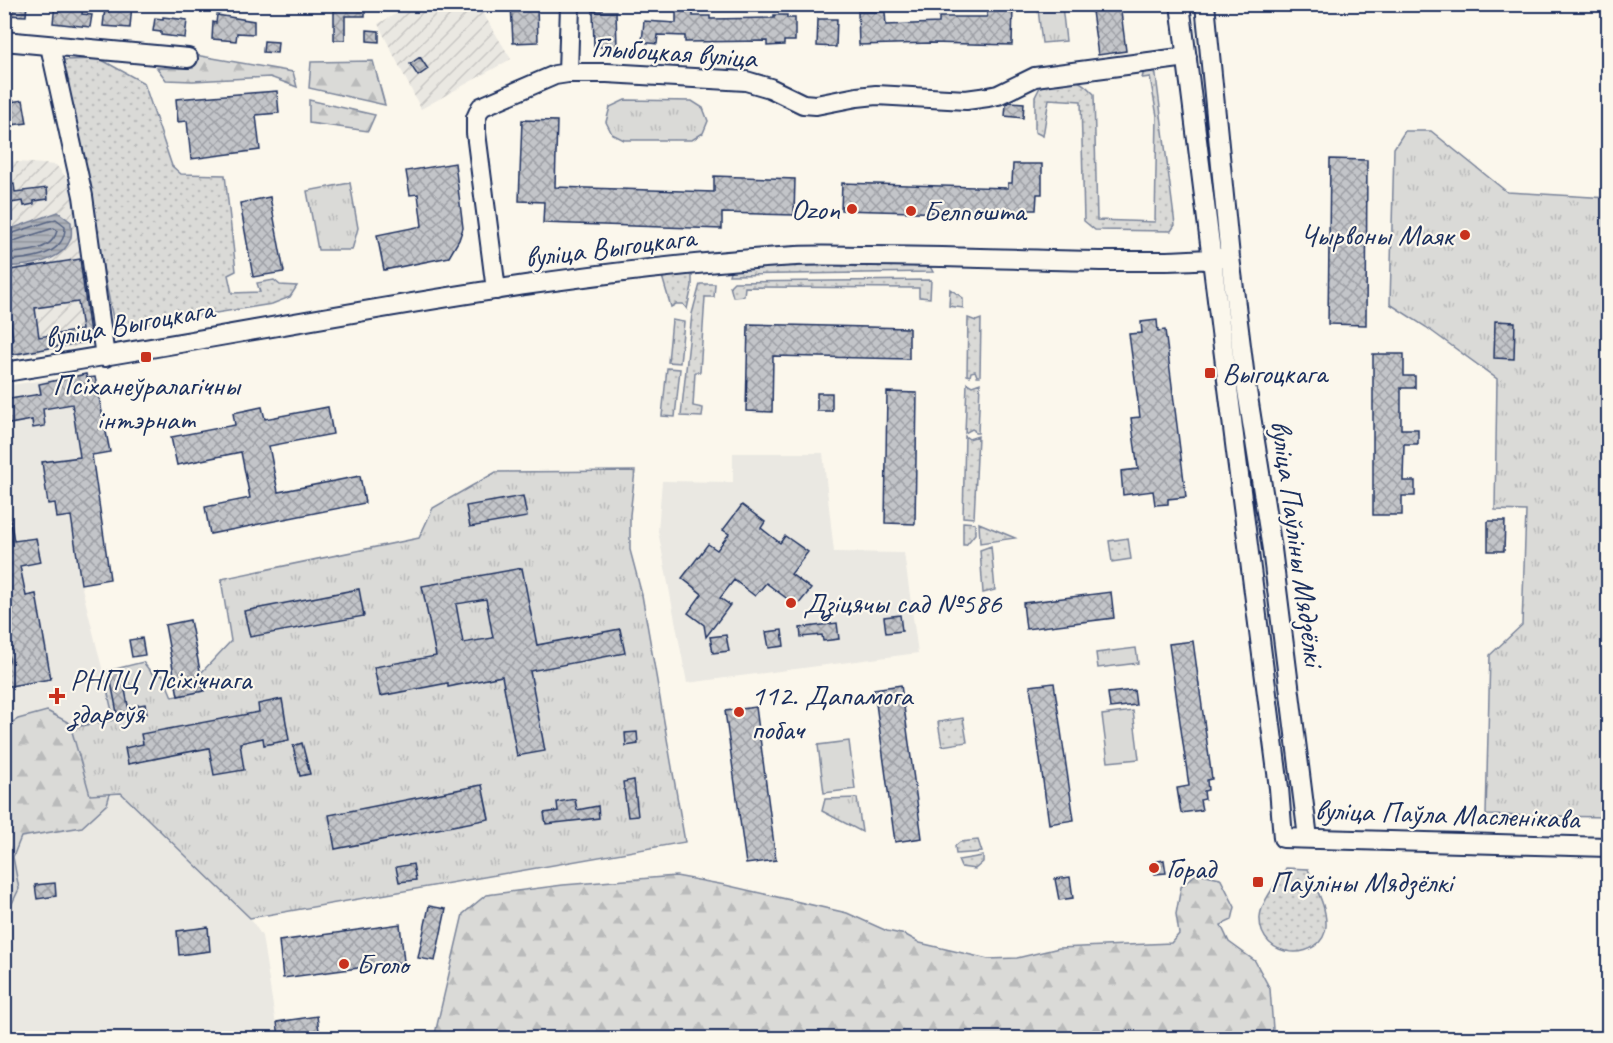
<svg xmlns="http://www.w3.org/2000/svg" width="1613" height="1043" font-family="Caveat,sans-serif">
	<style>
		.built { fill: #eae8e2 }
		.industrial { fill: url(#industrial-furrows) }
		.grass { fill: url(#grass-dots); stroke: #7a849a; stroke-width: 1.5 }
		.forest { fill: url(#forest-firs); stroke: #7a849a; stroke-width: 1.5 }
		.park { fill: url(#park-tufts); stroke: #7a849a; stroke-width: 1.5 }
		.garden { fill: #dadad7; stroke: #7a849a; stroke-width: 1.5 }
		.water { fill: url(#water-rules); stroke: #747e96; stroke-width: 1.5 }
		.lines { fill: none; stroke-linecap: round; stroke-linejoin: round }
		.shore { stroke: #566483; stroke-width: 1.5 }
		.building { fill: url(#building-cross-hatch); stroke: #1b2f5e; stroke-width: 1.5; fill-rule: evenodd }
		.minor-casing { stroke: #1b2f5e; stroke-width: 22 }
		.minor { stroke: #fbf7ec; stroke-width: 18 }
		.poi-dot { fill: #c8321e; stroke: #fbf7ec; stroke-width: 2 }
		.labels { text-anchor: middle; dominant-baseline: central; stroke-width: 4.5; stroke-linejoin: round; paint-order: stroke }
		.street-label { font-size: 30px; fill: #1b2f5e; stroke: #fbf7ec }
		.poi-label { font-size: 30px; fill: #1b2f5e; stroke: #fbf7ec; text-anchor: start }
	</style>
	<defs>
		<pattern id="industrial-furrows" width="10" height="10" patternUnits="userSpaceOnUse" patternTransform="scale(1.5)"><rect width="10" height="10" fill="#eae8e2"/><path d="M-1 1l2-2M0 10L10 0M9 11l2-2" fill="none" stroke="#c8c7c4"/></pattern>
		<pattern id="grass-dots" width="8" height="8" patternUnits="userSpaceOnUse" patternTransform="scale(1.5)"><rect width="8" height="8" fill="#dadad7"/><path d="M2 2h.1M6 6h.1" fill="none" stroke="#babbbb" stroke-width="1.8" stroke-linecap="round"/></pattern>
		<pattern id="forest-firs" width="22" height="20" patternUnits="userSpaceOnUse" patternTransform="scale(1.5)"><rect width="22" height="20" fill="#dadad7"/><path d="M5 1l3.5 6h-7zM16 11l3.5 6h-7z" fill="#babbbb"/></pattern>
		<pattern id="park-tufts" width="24" height="20" patternUnits="userSpaceOnUse" patternTransform="scale(1.5)"><rect width="24" height="20" fill="#dadad7"/><path d="M3 7l-1-3M5 7V3M7 7l1-3M15 17l-1-3M17 17v-4M19 17l1-3" fill="none" stroke="#babbbb"/></pattern>
		<pattern id="water-rules" width="6" height="5" patternUnits="userSpaceOnUse" patternTransform="scale(1.5)"><rect width="6" height="5" fill="#afb3bb"/><path d="M0 2.5h6" fill="none" stroke="#8e929b"/></pattern>
		<pattern id="building-cross-hatch" width="8" height="8" patternUnits="userSpaceOnUse" patternTransform="scale(1.5)"><rect width="8" height="8" fill="#c3c5c9"/><path d="M0 0l8 8M0 8l8-8" fill="none" stroke="#9ea0a6"/></pattern>
	</defs>
	<rect width="100%" height="100%" fill="#fbf7ec"/>
	<filter id="ink" filterUnits="userSpaceOnUse"><feTurbulence type="fractalNoise" baseFrequency=".0167" numOctaves="2"/><feDisplacementMap in="SourceGraphic" scale="12" xChannelSelector="R" yChannelSelector="G"/><feConvolveMatrix kernelMatrix="1 2 1 2 8 2 1 2 1" color-interpolation-filters="sRGB"/></filter>
	<g filter="url(#ink)">
		<path class="built" d="M 86,374 L 95,377 L 110,452 L 92,455 L 110,579 L 81,584 L 115,720 L 72,728 L 121,793 L 250,918 L 262,936 L 278,1038 L 5,1038 L 4,386 Z
			M 733,453 L 823,453 L 834,552 L 904,553 L 918,653 L 687,683 L 658,531 L 662,481 L 733,482 Z"/>
		<path class="industrial" d="M 411,5 L 478,5 L 511,59 L 421,109 L 378,24 Z
			M 5,161 L 56,165 L 70,182 L 85,245 L 100,343 L 5,358 Z"/>
		<path class="grass" d="M 100,59 L 144,83 L 172,166 L 181,174 L 225,175 L 236,271 L 228,275 L 232,293 L 260,292 L 257,283 L 274,280 L 280,285 L 297,286 L 290,297 L 272,304 L 115,329 L 62,60 Z
			M 1155,68 L 1175,225 L 1171,231 L 1095,230 L 1084,221 L 1081,101 L 1049,99 L 1043,136 L 1035,132 L 1035,97 L 1040,87 C 1067,78 1073,72 1094,94 L 1097,220 L 1155,222 L 1157,116 L 1150,77 L 1142,78 L 1144,70 Z
			M 928,263 L 933,272 L 729,275 L 731,267 Z
			M 692,270 L 692,286 L 687,309 L 683,304 L 676,304 L 671,307 L 661,273 Z
			M 931,280 L 930,298 L 919,297 L 919,288 L 745,287 L 744,296 L 733,297 L 730,286 L 734,282 Z
			M 700,284 L 715,284 L 714,297 L 705,297 L 700,372 L 695,372 L 693,406 L 703,408 L 702,417 L 681,416 L 692,314 Z
			M 950,289 L 963,298 L 963,308 L 949,306 Z
			M 968,318 L 976,321 L 981,319 L 980,376 L 977,376 L 975,371 L 971,372 L 970,376 L 967,375 Z
			M 672,320 L 684,322 L 680,363 L 668,362 Z
			M 667,368 L 680,369 L 675,417 L 662,416 Z
			M 967,383 L 972,386 L 980,383 L 978,433 L 975,433 L 974,430 L 972,429 L 965,433 Z
			M 965,436 L 969,439 L 978,436 L 974,518 L 963,517 Z
			M 963,522 L 975,523 L 975,534 L 966,545 L 963,545 Z
			M 979,523 L 1015,538 L 980,543 Z
			M 1128,538 L 1131,559 L 1112,562 L 1109,541 Z
			M 991,546 L 995,590 L 983,593 L 980,550 Z
			M 963,718 L 967,742 L 942,746 L 938,722 Z
			M 978,840 L 982,852 L 956,854 L 955,846 L 960,842 Z
			M 983,856 L 983,862 L 975,869 L 961,867 L 958,860 Z
			M 1286,868 L 1308,869 C 1315,887 1327,906 1326,926 C 1324,962 1258,962 1260,917 C 1261,902 1278,882 1286,868 Z"/>
		<path class="forest" d="M 195,55 L 293,72 L 297,87 L 270,77 L 193,81 L 166,80 L 157,68 L 193,68 Z
			M 373,61 L 385,105 L 309,88 L 311,62 Z
			M 309,100 L 375,115 L 368,131 L 309,123 Z
			M 47,711 L 71,724 L 98,724 L 116,773 L 107,804 L 82,827 L 21,837 L 13,857 L 19,889 L 5,918 L 5,726 L 18,719 Z
			M 1197,873 L 1220,878 L 1235,907 L 1232,920 L 1221,925 L 1229,942 L 1255,961 L 1270,989 L 1273,1029 L 1269,1038 L 434,1038 L 463,914 L 486,895 L 563,885 L 676,876 L 725,885 L 847,913 L 887,931 L 906,935 L 920,943 L 988,959 L 1017,958 L 1059,948 L 1171,943 L 1179,934 L 1176,914 L 1181,887 Z"/>
		<path class="park" d="M 1062,6 L 1066,41 L 1042,43 L 1038,9 Z
			M 625,100 L 692,101 L 703,108 L 708,121 L 703,133 L 692,140 L 624,140 L 612,134 L 606,122 L 610,107 Z
			M 1405,131 L 1431,131 L 1507,192 L 1608,198 L 1608,817 L 1486,815 L 1490,655 L 1522,625 L 1526,511 L 1495,510 L 1497,379 L 1426,327 L 1390,304 L 1394,148 Z
			M 350,183 L 358,228 L 352,250 L 318,250 L 307,191 Z
			M 635,471 L 630,515 L 630,550 L 642,595 L 685,842 L 250,918 L 121,793 L 90,795 L 71,728 L 114,720 L 103,672 L 143,662 L 154,676 L 163,675 L 172,697 L 204,691 L 201,673 L 231,641 L 221,579 L 419,538 L 433,508 L 496,472 Z
			M 1136,648 L 1138,663 L 1098,668 L 1096,653 Z
			M 857,798 L 862,832 L 822,811 L 825,799 Z"/>
		<path class="garden" d="M 1133,711 L 1139,759 L 1108,762 L 1102,715 Z
			M 849,741 L 855,789 L 824,793 L 818,745 Z"/>
		<path class="water" d="M 58,212 L 71,222 C 71,227 72,233 71,237 C 64,263 26,266 5,267 L 5,231 Z"/>
		<g class="lines">
			<path class="shore" d="M 4,236 L 56,219 L 65,226 C 66,257 27,259 4,261
				M 4,244 L 54,228 L 57,230 C 53,252 22,252 4,254"/>
		</g>
		<path class="building" d="M 4,4 L 27,4 L 26,16 L 4,15 Z
			M 55,4 L 83,4 L 82,14 L 92,15 L 90,27 L 53,23 Z
			M 110,4 L 132,4 L 130,28 L 103,26 L 105,8 L 110,8 Z
			M 334,4 L 365,4 L 365,16 L 345,16 L 345,40 L 334,40 Z
			M 511,4 L 537,4 L 538,42 L 513,43 Z
			M 1091,4 L 1120,4 L 1126,51 L 1098,55 Z
			M 987,5 L 1013,6 L 1012,45 L 931,43 L 859,45 L 858,12 L 885,12 L 886,25 L 939,23 L 939,17 L 987,17 Z
			M 676,7 L 693,7 L 693,16 L 710,16 L 710,19 L 774,18 L 774,15 L 787,15 L 787,18 L 795,18 L 795,41 L 784,41 L 784,45 L 767,46 L 767,41 L 685,42 L 685,36 L 658,35 L 657,44 L 642,42 L 644,21 L 676,23 Z
			M 593,11 L 616,11 L 617,47 L 594,47 Z
			M 217,15 L 254,21 L 254,34 L 237,33 L 236,41 L 212,39 L 213,22 L 216,23 Z
			M 163,17 L 187,20 L 185,38 L 161,35 L 161,32 L 153,31 L 155,18 L 163,19 Z
			M 818,19 L 837,19 L 836,47 L 817,46 Z
			M 367,30 L 379,31 L 379,42 L 367,41 Z
			M 264,41 L 278,42 L 277,53 L 263,52 Z
			M 420,57 L 428,69 L 418,76 L 410,64 Z
			M 277,91 L 279,113 L 256,115 L 260,150 L 191,159 L 187,121 L 178,122 L 176,99 Z
			M 23,100 L 27,123 L 4,126 L 4,103 Z
			M 1010,102 L 1024,103 L 1023,118 L 1005,116 L 1006,104 Z
			M 522,120 L 557,121 L 555,187 L 714,192 L 714,176 L 795,179 L 794,215 L 722,213 L 722,229 L 543,223 L 544,202 L 519,201 Z
			M 1330,159 L 1367,160 L 1366,325 L 1328,324 Z
			M 455,163 L 463,228 L 459,240 L 449,257 L 384,270 L 377,235 L 422,226 L 418,194 L 410,195 L 406,171 Z
			M 1013,164 L 1042,164 L 1042,194 L 1037,194 L 1036,210 L 1022,210 L 1022,215 L 841,210 L 842,183 L 1008,188 L 1008,183 L 1012,183 Z
			M 14,184 L 15,192 L 47,188 L 48,199 L 34,201 L 34,204 L 24,206 L 23,201 L 4,204 L 4,185 Z
			M 270,197 L 284,272 L 253,277 L 240,203 Z
			M 80,259 L 91,341 L 4,356 L 4,343 L 13,341 L 4,271 ZM 78,302 L 82,330 L 39,337 L 35,308 Z
			M 1157,320 L 1158,331 L 1165,330 L 1186,497 L 1168,499 L 1168,504 L 1155,505 L 1153,491 L 1123,495 L 1121,471 L 1138,469 L 1131,418 L 1140,417 L 1129,334 L 1142,333 L 1141,322 Z
			M 1495,321 L 1515,322 L 1514,359 L 1494,358 Z
			M 748,324 L 909,328 L 909,359 L 773,356 L 772,412 L 746,411 Z
			M 1373,354 L 1404,354 L 1404,376 L 1415,376 L 1415,388 L 1401,388 L 1401,429 L 1418,429 L 1418,444 L 1404,444 L 1403,481 L 1415,481 L 1415,496 L 1402,496 L 1402,515 L 1373,515 Z
			M 86,374 L 87,378 L 95,377 L 110,452 L 92,455 L 110,579 L 81,584 L 71,516 L 57,518 L 55,503 L 48,504 L 42,462 L 80,457 L 72,404 L 43,409 L 45,426 L 33,428 L 32,420 L 4,425 L 4,400 L 41,394 L 39,384 Z
			M 887,392 L 917,393 L 915,524 L 885,523 Z
			M 817,393 L 832,393 L 832,411 L 817,411 Z
			M 262,407 L 265,419 L 328,407 L 333,434 L 269,446 L 278,492 L 360,476 L 365,503 L 210,534 L 205,507 L 250,498 L 241,452 L 177,465 L 171,437 L 235,425 L 233,413 Z
			M 523,496 L 527,517 L 470,527 L 466,506 Z
			M 742,505 L 765,522 L 761,528 L 780,543 L 785,536 L 808,552 L 791,574 L 811,589 L 797,606 L 766,583 L 755,596 L 734,580 L 720,598 L 730,605 L 706,637 L 704,625 L 688,613 L 702,594 L 682,578 L 708,544 L 717,550 L 729,534 L 723,530 Z
			M 10,517 L 14,541 L 36,538 L 41,562 L 20,566 L 26,596 L 36,594 L 51,679 L 4,687 L 4,662 L 9,661 L 4,633 L 4,518 Z
			M 1488,521 L 1505,521 L 1504,551 L 1488,551 Z
			M 522,568 L 537,645 L 620,629 L 625,653 L 530,671 L 545,751 L 517,756 L 502,676 L 448,687 L 448,683 L 380,696 L 374,667 L 436,656 L 422,586 ZM 486,599 L 493,638 L 463,643 L 456,604 Z
			M 359,589 L 364,616 L 250,637 L 244,611 Z
			M 1111,592 L 1114,618 L 1026,629 L 1023,603 Z
			M 900,615 L 902,631 L 886,633 L 884,617 Z
			M 190,620 L 204,691 L 178,696 L 165,625 Z
			M 837,623 L 839,639 L 823,641 L 822,635 L 801,637 L 800,628 Z
			M 782,630 L 784,646 L 769,648 L 766,632 Z
			M 726,635 L 729,651 L 713,653 L 710,637 Z
			M 142,638 L 145,655 L 132,657 L 129,640 Z
			M 1193,641 L 1212,779 L 1207,780 L 1208,790 L 1204,791 L 1205,799 L 1200,800 L 1202,810 L 1181,813 L 1177,788 L 1189,786 L 1169,644 Z
			M 121,669 L 130,716 L 118,718 L 109,672 Z
			M 1054,683 L 1074,820 L 1049,824 L 1030,686 Z
			M 901,685 L 922,838 L 895,842 L 874,689 Z
			M 1134,690 L 1136,705 L 1110,708 L 1108,693 Z
			M 282,699 L 289,740 L 264,745 L 263,738 L 240,743 L 244,770 L 214,775 L 209,748 L 128,764 L 125,748 L 143,744 L 141,734 L 259,712 L 258,704 Z
			M 145,704 L 147,714 L 135,716 L 133,706 Z
			M 756,707 L 776,860 L 746,864 L 725,711 Z
			M 637,732 L 638,744 L 626,746 L 625,733 Z
			M 302,743 L 310,774 L 300,776 L 293,746 Z
			M 634,780 L 638,816 L 628,817 L 623,782 Z
			M 482,785 L 489,819 L 335,849 L 329,815 Z
			M 575,799 L 577,810 L 598,806 L 599,818 L 546,824 L 544,813 L 558,811 L 557,802 Z
			M 1164,860 L 1166,873 L 1155,874 L 1153,862 Z
			M 413,864 L 416,880 L 399,882 L 396,867 Z
			M 1070,877 L 1073,898 L 1059,900 L 1055,879 Z
			M 55,883 L 56,896 L 37,899 L 35,885 Z
			M 429,906 L 446,909 L 435,961 L 418,958 Z
			M 400,924 L 404,962 L 283,978 L 279,941 Z
			M 208,927 L 210,951 L 179,955 L 177,931 Z
			M 317,1016 L 320,1038 L 279,1038 L 277,1022 Z"/>
		<g class="lines">
			<defs>
				<path id="minor" d="M 1180,4 C 1214,265 1244,527 1279,788 L 1283,838 L 1608,847
					M 1205,4 L 1230,257 L 1245,378 L 1272,549 L 1308,838
					M 4,41 L 188,58
					M 50,46 L 83,196 L 105,357
					M 568,73 L 570,4
					M 496,290 L 476,133 L 476,118 L 481,107 L 555,75 L 568,73 L 607,73 L 746,81 L 770,88 L 803,104 L 816,105 L 857,97 L 876,95 L 966,100 L 988,97 L 998,95 L 1035,77 L 1187,57
					M 4,372 C 268,332 529,272 796,256 C 820,255 846,256 870,256 C 947,256 1023,260 1100,261 C 1143,261 1187,262 1230,257"/>
			</defs>
			<use href="#minor" class="minor-casing"/>
			<use href="#minor" class="minor"/>
		</g>
	</g>
	<g class="poi-dot">
		<circle cx="852" cy="209" r="6"/>
		<circle cx="911" cy="211" r="6"/>
		<circle cx="1465" cy="235" r="6"/>
		<rect x="140" y="351" width="12" height="12" rx="3"/>
		<rect x="1204" y="367" width="12" height="12" rx="3"/>
		<circle cx="791" cy="603" r="6"/>
		<path d="M54 687h6v6h6v6h-6v6h-6v-6h-6v-6h6z"/>
		<circle cx="739" cy="712" r="6"/>
		<circle cx="1154" cy="868" r="6"/>
		<rect x="1252" y="876" width="12" height="12" rx="3"/>
		<circle cx="344" cy="964" r="6"/>
	</g>
	<g class="labels">
		<g class="street-label">
			<text transform="translate(674 52) rotate(4)">Глыбоцкая вуліца</text>
			<text transform="translate(610 247) rotate(-7)">вуліца Выгоцкага</text>
			<text transform="translate(129 323) rotate(-10)">вуліца Выгоцкага</text>
			<text transform="translate(1298 543) rotate(82)">вуліца Паўліны Мядзёлкі</text>
			<text transform="translate(1447 814) rotate(2)">вуліца Паўла Масленікава</text>
		</g>
		<g class="poi-label">
			<text x="840" y="209" text-anchor="end">Ozon</text>
			<text x="923" y="211">Белпошта</text>
			<text x="1453" y="235" text-anchor="end">Чырвоны Маяк</text>
			<text x="1222" y="373">Выгоцкага</text>
			<text x="146" y="385" text-anchor="middle">Псіханеўралагічны<tspan x="146" dy="34">інтэрнат</tspan></text>
			<text x="803" y="603">Дзіцячы сад №586</text>
			<text x="70" y="679">РНПЦ Псіхічнага<tspan x="70" dy="34">здароўя</tspan></text>
			<text x="751" y="695">112. Дапамога<tspan x="751" dy="34">побач</tspan></text>
			<text x="1166" y="868">Горад</text>
			<text x="1270" y="882">Паўліны Мядзёлкі</text>
			<text x="356" y="964">Бголо</text>
		</g>
	</g>
	<rect width="1613" height="1043" fill="none" stroke="#fbf7ec" stroke-width="24"/>
	<rect x="12" y="12" width="1589" height="1019" fill="none" stroke="#1b2f5e" stroke-width="2" filter="url(#ink)"/>
</svg>
